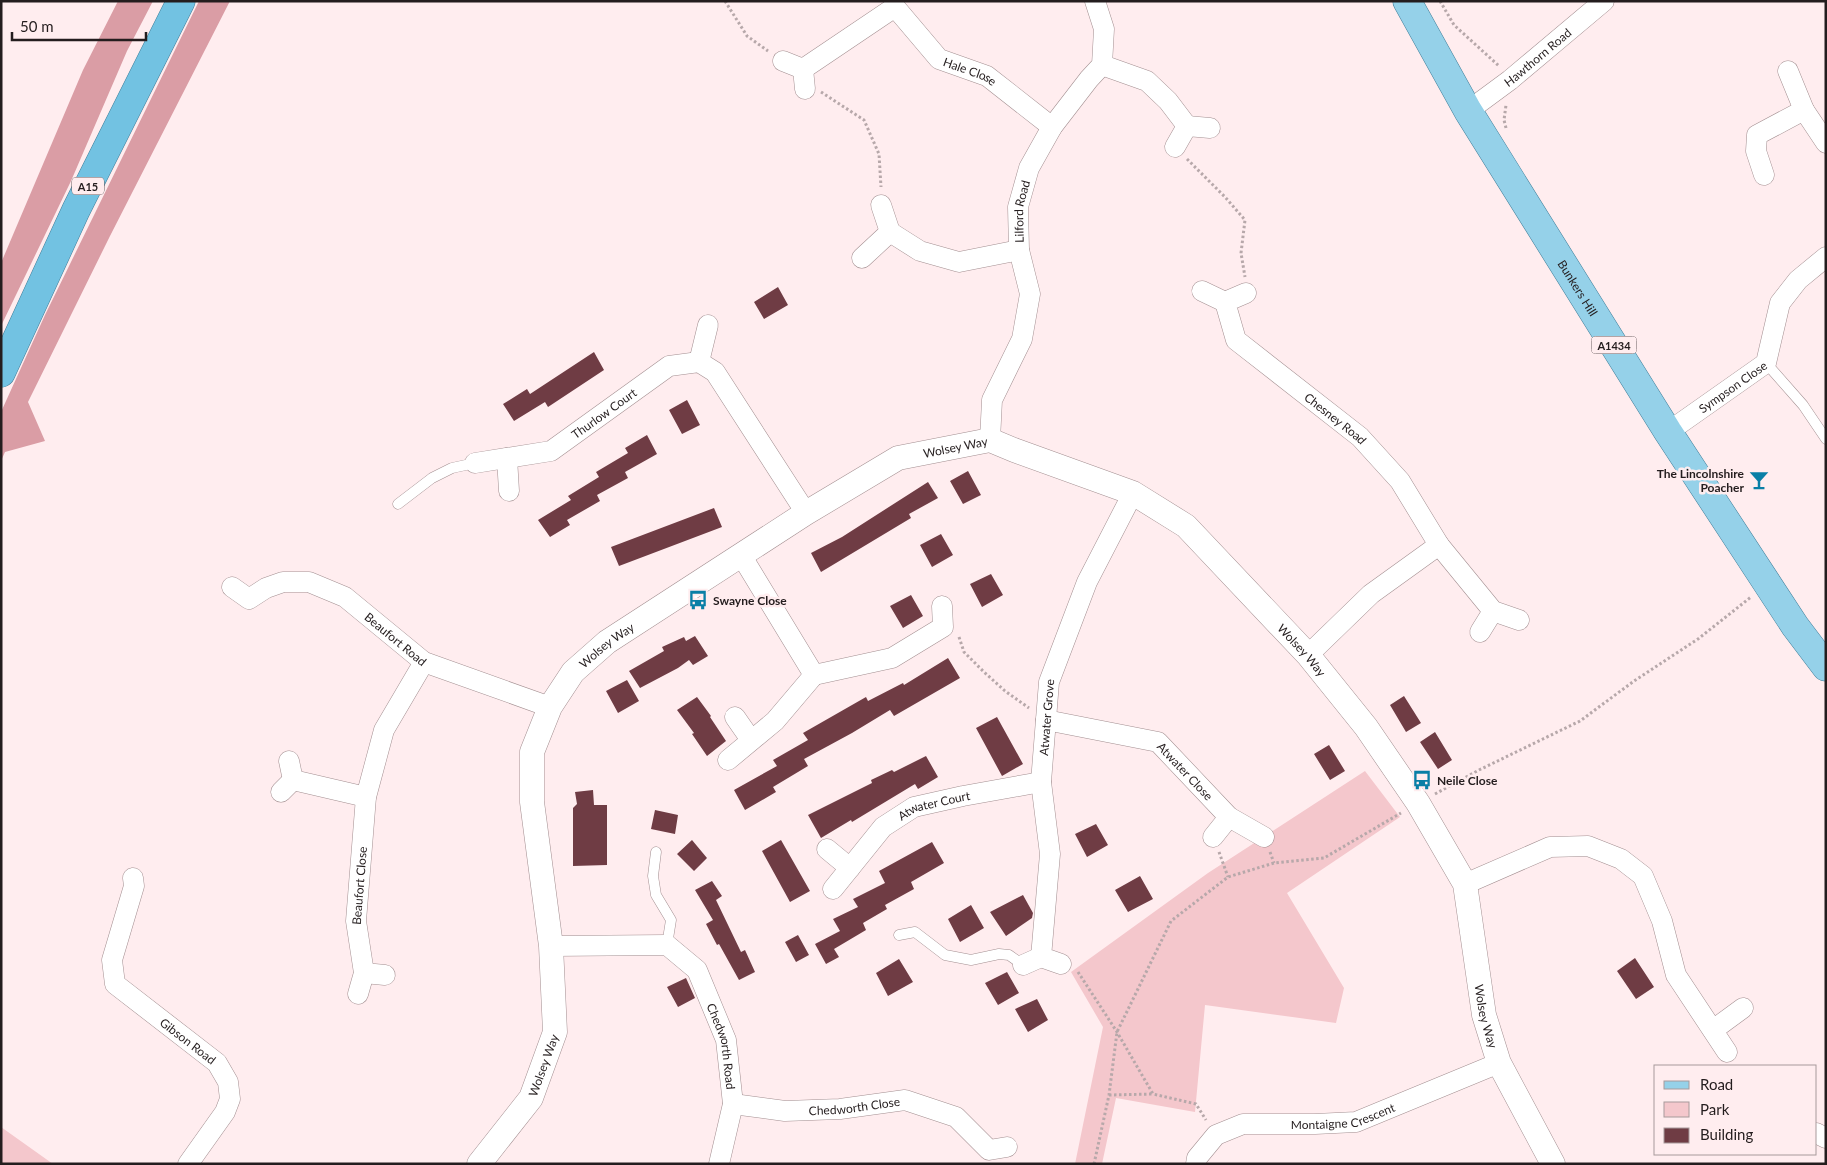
<svg xmlns="http://www.w3.org/2000/svg" width="1827" height="1165" font-family="Lato,sans-serif">
	<style>
		.green { fill: #f4c7cc }
		.forest { fill: #da9da5 }
		.building { fill: #6f3c44 }
		.lines { fill: none; stroke-linecap: round; stroke-linejoin: round }
		.service-casing { stroke: #a38f91; stroke-width: 11 }
		.minor-casing { stroke: #a38f91; stroke-width: 21 }
		.tertiary-casing { stroke: #a38f91; stroke-width: 25 }
		.primary-casing { stroke: #407e99; stroke-width: 29 }
		.trunk-casing { stroke: #407e99; stroke-width: 29 }
		.path { stroke: #b7a8aa; stroke-width: 3; stroke-dasharray: 2.5 2.5; stroke-linecap: butt }
		.service { stroke: #fff; stroke-width: 10 }
		.minor { stroke: #fff; stroke-width: 20 }
		.tertiary { stroke: #fff; stroke-width: 24 }
		.primary { stroke: #95d1e9; stroke-width: 28 }
		.trunk { stroke: #72c2e2; stroke-width: 28 }
		.labels { text-anchor: middle; dominant-baseline: central; stroke-width: 5; stroke-linejoin: round; paint-order: stroke }
		.shield { fill: #ffedef; stroke: #665b5d; stroke-width: 1 }
		.shield-label { font-size: 11px; font-weight: bold; fill: #241d1e }
		.street-label { font-size: 12px; fill: #241d1e; stroke: #ffedef }
		.poi-label { font-size: 12px; font-weight: bold; fill: #241d1e; stroke: #ffedef; text-anchor: start }
	</style>
	<rect width="100%" height="100%" fill="#ffedef"/>
	<path class="green" d="M 1365,771 L 1400,817 L 1287,893 L 1344,988 L 1336,1023 L 1205,1005 L 1195,1112 L 1116,1098 L 1102,1164 L 1075,1164 L 1103,1027 L 1071,972 L 1208,873 Z
		M 1,1127 L 53,1164 L 1,1164 Z"/>
	<path class="forest" d="M 118,1 L 153,1 L 127,51 L 71,181 L 1,326 L 1,263 L 83,70 Z
		M 199,1 L 230,1 L 110,236 L 28,402 L 45,441 L 5,452 L 1,461 L 1,412 L 45,315 Z"/>
	<path class="building" d="M 778,287 L 788,305 L 764,319 L 754,302 Z
		M 594,352 L 604,370 L 548,407 L 545,402 L 514,421 L 503,404 L 527,389 L 530,394 Z
		M 687,400 L 700,425 L 682,434 L 669,410 Z
		M 647,435 L 657,454 L 625,472 L 628,478 L 597,495 L 600,501 L 567,520 L 570,525 L 550,537 L 538,520 L 571,500 L 568,496 L 599,477 L 596,472 L 628,453 L 625,448 Z
		M 968,471 L 981,495 L 963,504 L 950,481 Z
		M 928,482 L 938,498 L 909,514 L 911,518 L 821,572 L 811,553 L 842,537 Z
		M 714,508 L 722,527 L 619,566 L 611,547 Z
		M 941,534 L 953,555 L 932,567 L 920,545 Z
		M 991,574 L 1003,595 L 982,607 L 970,584 Z
		M 911,595 L 923,616 L 903,628 L 890,606 Z
		M 695,636 L 708,656 L 693,665 L 689,660 L 678,668 L 640,688 L 629,671 L 664,651 L 662,647 L 684,637 L 686,641 Z
		M 948,658 L 960,678 L 894,716 L 890,710 L 852,733 L 804,759 L 808,766 L 773,787 L 776,792 L 745,810 L 734,790 L 777,766 L 773,760 L 808,740 L 803,733 L 866,697 L 868,701 L 903,683 L 904,685 Z
		M 627,680 L 639,701 L 618,713 L 606,691 Z
		M 1404,696 L 1421,723 L 1406,732 L 1390,705 Z
		M 697,697 L 711,716 L 710,717 L 726,741 L 707,756 L 692,734 L 694,733 L 677,710 Z
		M 997,717 L 1023,764 L 1002,776 L 976,728 Z
		M 1435,732 L 1452,760 L 1438,769 L 1420,742 Z
		M 1329,745 L 1345,771 L 1330,780 L 1314,754 Z
		M 926,756 L 938,777 L 918,789 L 915,784 L 852,822 L 851,820 L 821,838 L 808,815 L 872,783 L 871,780 L 892,770 L 894,772 Z
		M 593,790 L 594,805 L 607,805 L 607,865 L 573,866 L 573,808 L 577,804 L 575,792 Z
		M 655,810 L 678,815 L 675,834 L 651,829 Z
		M 1096,824 L 1108,845 L 1087,857 L 1075,834 Z
		M 692,840 L 707,858 L 694,871 L 677,854 Z
		M 781,840 L 810,891 L 790,902 L 762,851 Z
		M 932,842 L 944,863 L 911,882 L 914,889 L 885,905 L 887,909 L 863,923 L 866,930 L 834,949 L 839,957 L 826,964 L 815,944 L 840,931 L 833,919 L 858,907 L 853,899 L 885,883 L 879,871 Z
		M 1140,876 L 1153,899 L 1128,912 L 1115,890 Z
		M 712,881 L 722,896 L 716,900 L 741,952 L 745,950 L 755,972 L 739,980 L 719,944 L 717,945 L 706,924 L 713,920 L 695,890 Z
		M 1023,895 L 1033,913 L 1032,918 L 1006,936 L 990,912 Z
		M 971,905 L 984,928 L 960,942 L 948,919 Z
		M 798,935 L 809,955 L 796,962 L 785,942 Z
		M 1635,958 L 1654,987 L 1636,999 L 1617,971 Z
		M 899,959 L 913,982 L 888,996 L 876,973 Z
		M 1007,972 L 1019,993 L 998,1005 L 985,983 Z
		M 686,978 L 695,998 L 678,1007 L 667,987 Z
		M 1037,999 L 1048,1020 L 1028,1032 L 1015,1009 Z"/>
	<g class="lines">
		<defs>
			<path id="service" d="M 1766,363 L 1803,405 L 1826,439
				M 398,504 L 432,478 L 452,468 L 475,463
				M 656,852 L 653,876 L 656,895 L 671,920 L 667,945
				M 899,935 L 915,932 L 945,955 L 971,960 L 999,954 L 1009,955 L 1023,965"/>
			<g id="minor">
				<path id="s1" d="M 783,61 L 803,69 L 895,7 L 939,59 L 987,76 L 1052,127"/>
				<path d="M 1102,65 L 1147,81 L 1168,101 L 1187,126 L 1175,147"/>
				<path d="M 803,69 L 805,89"/>
				<path d="M 1788,71 L 1804,110 L 1826,143"/>
				<path id="s2" d="M 1468,111 L 1510,80 L 1604,1"/>
				<path d="M 1187,126 L 1210,128"/>
				<path d="M 1764,175 L 1756,151 L 1757,135 L 1804,110"/>
				<path d="M 881,205 L 890,232"/>
				<path d="M 862,258 L 890,232 L 920,251 L 959,262 L 1019,250"/>
				<path d="M 1202,291 L 1225,302"/>
				<path id="s3" d="M 1246,293 L 1225,302 L 1236,340 L 1360,437 L 1400,481 L 1439,545 L 1371,594 L 1308,655"/>
				<path d="M 699,362 L 708,325"/>
				<path id="s4" d="M 1668,432 L 1766,363 L 1780,303 L 1798,280 L 1826,257"/>
				<path id="s5" d="M 990,440 L 992,400 L 1022,339 L 1030,294 L 1019,250 L 1018,207 L 1029,168 L 1052,127 L 1089,79 L 1102,65 L 1104,29 L 1095,1"/>
				<path d="M 507,458 L 509,491"/>
				<path id="s6" d="M 475,463 L 551,451 L 669,366 L 699,362 L 715,372 L 806,513"/>
				<path d="M 1439,545 L 1493,611 L 1519,620"/>
				<path d="M 741,555 L 814,675 L 892,658 L 943,627 L 942,606"/>
				<path id="s7" d="M 232,587 L 249,599 L 266,588 L 283,582 L 309,582 L 345,597 L 424,662 L 550,707"/>
				<path d="M 1480,632 L 1493,611"/>
				<path d="M 735,717 L 751,740"/>
				<path id="s8" d="M 1046,720 L 1158,742 L 1229,817 L 1264,837"/>
				<path d="M 728,760 L 775,721 L 814,675"/>
				<path d="M 289,761 L 293,780"/>
				<path d="M 281,792 L 293,780 L 366,797"/>
				<path d="M 1213,837 L 1229,817"/>
				<path d="M 827,849 L 850,868"/>
				<path id="s9" d="M 133,878 L 134,886 L 112,960 L 115,984 L 217,1063 L 228,1082 L 230,1099 L 225,1112 L 188,1164"/>
				<path d="M 1465,884 L 1550,847 L 1588,846 L 1621,859 L 1643,876 L 1662,921 L 1676,975 L 1727,1052"/>
				<path id="s10" d="M 833,889 L 883,827 L 914,807 L 963,796 L 1041,782"/>
				<path id="s11" d="M 551,946 L 667,945 L 697,970 L 726,1040 L 733,1104 L 719,1164"/>
				<path id="s12" d="M 1061,964 L 1041,957 L 1050,854 L 1041,782 L 1049,682 L 1087,582 L 1133,493"/>
				<path d="M 1023,965 L 1041,957"/>
				<path d="M 364,973 L 385,975"/>
				<path id="s13" d="M 358,994 L 364,973 L 356,921 L 366,797 L 384,730 L 424,662"/>
				<path d="M 1713,1030 L 1743,1008"/>
				<path id="s14" d="M 733,1104 L 785,1111 L 840,1109 L 905,1100 L 956,1117 L 989,1150 L 1007,1147"/>
				<path d="M 1816,1133 L 1826,1138"/>
				<path id="s15" d="M 1196,1164 L 1197,1158 L 1216,1135 L 1243,1124 L 1315,1124 L 1356,1122 L 1499,1063"/>
			</g>
			<g id="tertiary">
				<path id="s16" d="M 479,1164 L 531,1098 L 555,1032 L 551,946 L 532,802 L 532,752 L 550,707 L 573,672 L 607,642 L 806,513 L 898,458 L 990,440 L 1014,450 L 1133,493 L 1186,526 L 1308,655 L 1366,727 L 1418,803 L 1465,884 L 1484,1015 L 1499,1063 L 1553,1164"/>
			</g>
			<g id="primary">
				<path id="s17" d="M 1407,1 L 1468,111 L 1668,432 L 1795,626 L 1826,667"/>
			</g>
			<path id="trunk" d="M 1,373 L 76,210 L 181,1"/>
		</defs>
		<use href="#service" class="service-casing"/>
		<use href="#minor" class="minor-casing"/>
		<use href="#tertiary" class="tertiary-casing"/>
		<use href="#primary" class="primary-casing"/>
		<use href="#trunk" class="trunk-casing"/>
		<path class="path" d="M 725,1 L 747,36 L 768,51
			M 1440,1 L 1454,25 L 1499,66
			M 821,92 L 864,120 L 879,154 L 881,187
			M 1506,128 L 1504,120 L 1506,105
			M 1187,159 L 1225,197 L 1245,220 L 1241,253 L 1245,277
			M 959,637 L 964,652 L 984,672 L 1005,691 L 1029,708
			M 1435,794 L 1479,770 L 1580,721 L 1634,681 L 1698,639 L 1751,597
			M 1219,852 L 1228,877
			M 1270,852 L 1274,863
			M 1078,972 L 1117,1032 L 1153,1094 L 1196,1104 L 1206,1120
			M 1109,1095 L 1153,1094
			M 1094,1164 L 1109,1095 L 1117,1032 L 1171,921 L 1228,877 L 1274,863 L 1324,858 L 1401,813"/>
		<use href="#service" class="service"/>
		<use href="#minor" class="minor"/>
		<use href="#tertiary" class="tertiary"/>
		<use href="#primary" class="primary"/>
		<use href="#trunk" class="trunk"/>
	</g>
	<defs>
		<symbol id="bar-bare" viewBox="-9 -9 18 18"><path d="M-6-5H6L.8 .8V4.5H3.5V6h-7V4.5H-.8V.8Z" fill="#097fa6" stroke="#ffedef" stroke-width="2.5" paint-order="stroke"/></symbol>
		<symbol id="bus-bare" viewBox="-9 -9 18 18"><path d="M-5-6H5V4H4V6H2V4H-2V6H-4V4H-5ZM-3.5-4V0h7V-4ZM-3.5 1.2v1.5H-2V1.2ZM2 1.2v1.5H3.5V1.2Z" fill="#097fa6" stroke="#ffedef" stroke-width="2.5" paint-order="stroke"/></symbol>
	</defs>
	<g fill-rule="evenodd">
		<use href="#bar-bare" x="1745" y="466" width="28" height="28"/>
		<use href="#bus-bare" x="684" y="586" width="28" height="28"/>
		<use href="#bus-bare" x="1408" y="766" width="28" height="28"/>
	</g>
	<g class="labels">
		<g class="shield">
			<rect x="72" y="177.5" width="32" height="17" rx="4"/>
			<rect x="1591.5" y="336.5" width="45" height="17" rx="4"/>
		</g>
		<g class="shield-label">
			<text x="88" y="186">A15</text>
			<text x="1614" y="345">A1434</text>
		</g>
		<g class="street-label">
			<text stroke="none"><textPath href="#s2" startOffset="88">Hawthorn Road</textPath></text>
			<text stroke="none"><textPath href="#s1" startOffset="234">Hale Close</textPath></text>
			<text stroke="none"><textPath href="#s5" startOffset="238">Lilford Road</textPath></text>
			<text stroke="none"><textPath href="#s17" startOffset="334">Bunkers Hill</textPath></text>
			<text stroke="none"><textPath href="#s4" startOffset="79">Sympson Close</textPath></text>
			<text stroke="none"><textPath href="#s6" startOffset="142">Thurlow Court</textPath></text>
			<text stroke="none"><textPath href="#s3" startOffset="189">Chesney Road</textPath></text>
			<text stroke="none"><textPath href="#s16" startOffset="974">Wolsey Way</textPath></text>
			<text stroke="none"><textPath href="#s7" startOffset="190">Beaufort Road</textPath></text>
			<text stroke="none"><textPath href="#s16" startOffset="569">Wolsey Way</textPath></text>
			<text stroke="none"><textPath href="#s16" startOffset="1394">Wolsey Way</textPath></text>
			<text stroke="none"><textPath href="#s12" startOffset="262">Atwater Grove</textPath></text>
			<text stroke="none"><textPath href="#s8" startOffset="154">Atwater Close</textPath></text>
			<text stroke="none"><textPath href="#s10" startOffset="136">Atwater Court</textPath></text>
			<text stroke="none"><textPath href="#s13" startOffset="110">Beaufort Close</textPath></text>
			<text stroke="none"><textPath href="#s16" startOffset="1814">Wolsey Way</textPath></text>
			<text stroke="none"><textPath href="#s9" startOffset="202">Gibson Road</textPath></text>
			<text stroke="none"><textPath href="#s11" startOffset="236">Chedworth Road</textPath></text>
			<text stroke="none"><textPath href="#s16" startOffset="119">Wolsey Way</textPath></text>
			<text stroke="none"><textPath href="#s14" startOffset="122">Chedworth Close</textPath></text>
			<text stroke="none"><textPath href="#s15" startOffset="166">Montaigne Crescent</textPath></text>
		</g>
		<g class="poi-label">
			<text x="1744" y="473" text-anchor="end">The Lincolnshire<tspan x="1744" dy="14">Poacher</tspan></text>
			<text x="713" y="600">Swayne Close</text>
			<text x="1437" y="780">Neile Close</text>
		</g>
	</g>
	<rect width="1827" height="1165" fill="none" stroke="#241d1e" stroke-width="5"/>
	<rect x="1654" y="1065" width="162" height="90" fill="#ffedef" stroke="#a79a9b"/>
	<rect x="1664" y="1081" width="25" height="8" fill="#95d1e9" stroke="#a79a9b"/>
	<text x="1700" y="1090" font-size="15" fill="#241d1e">Road</text>
	<rect x="1664" y="1102" width="25" height="15" fill="#f4c7cc" stroke="#a79a9b"/>
	<text x="1700" y="1115" font-size="15" fill="#241d1e">Park</text>
	<rect x="1664" y="1128" width="25" height="15" fill="#6f3c44" stroke="#a79a9b"/>
	<text x="1700" y="1140" font-size="15" fill="#241d1e">Building</text>
	<path d="M12 32v8h134v-8" fill="none" stroke="#241d1e" stroke-width="2.5"/>
	<text x="20" y="32" font-size="15" fill="#241d1e" stroke="#ffedef" stroke-width="4" paint-order="stroke">50 m</text>
</svg>
